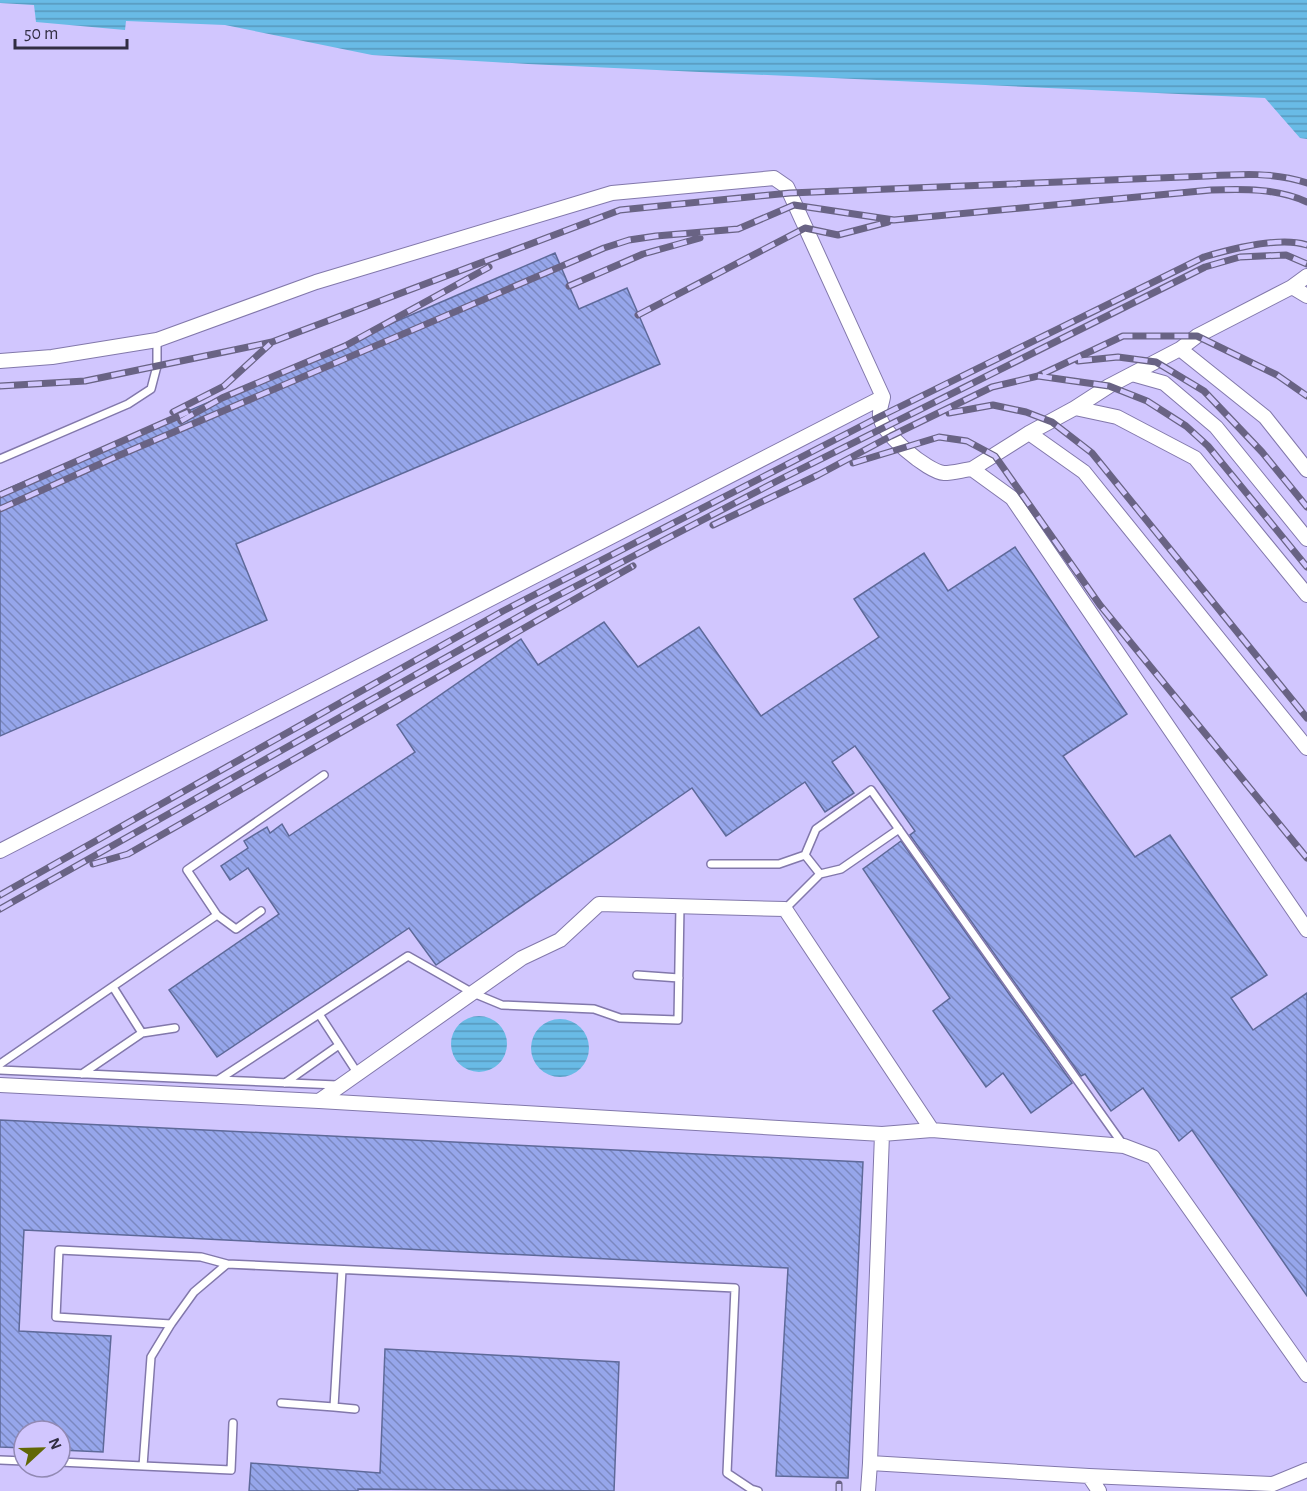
<svg xmlns="http://www.w3.org/2000/svg" width="1307" height="1491" font-family="'Alegreya Sans',sans-serif">
	<style>
		.water { fill: url(#water-rules) }
		.building { fill: url(#building-back-hatch); stroke: #5e6999; stroke-width: 1.5 }
		.lines { fill: none; stroke-linecap: round; stroke-linejoin: round }
		.lane-casing { stroke: #8278ab; stroke-width: 10 }
		.street-casing { stroke: #8278ab; stroke-width: 16 }
		.lane { stroke: #fff; stroke-width: 7 }
		.street { stroke: #fff; stroke-width: 14 }
		.rail-casing { stroke: #696384; stroke-width: 7 }
		.rail { stroke: #d1c6fe; stroke-width: 4.5; stroke-dasharray: 14; stroke-linecap: butt }
	</style>
	<defs>
		<pattern id="water-rules" width="6" height="5" patternUnits="userSpaceOnUse" patternTransform="scale(1.5)"><rect width="6" height="5" fill="#69bbe6"/><path d="M0 2.5h6" fill="none" stroke="#5798bc"/></pattern>
		<pattern id="building-back-hatch" width="6" height="6" patternUnits="userSpaceOnUse" patternTransform="scale(1.5)"><rect width="6" height="6" fill="#96a6eb"/><path d="M-1 5l2 2M0 0l6 6M5-1l2 2" fill="none" stroke="#7b88c0"/></pattern>
	</defs>
	<rect width="100%" height="100%" fill="#d1c6fe"/>
	<path class="water" d="M 0,0 L 1307,0 L 1307,139 L 1300,138 L 1265,98 L 528,64 L 372,55 L 225,25 L 126,21 L 125,30 L 36,22 L 34,5 L 0,3 Z
		M451 1044a28 28 0 1 1 56 0a28 28 0 1 1-56 0Z
		M531 1048a29 29 0 1 1 58 0a29 29 0 1 1-58 0Z"/>
	<path class="building" d="M 555,253 L 579,309 L 627,288 L 660,364 L 236,544 L 267,620 L 0,736 L 0,492 Z
		M 1015,547 L 1127,714 L 1063,756 L 1135,857 L 1170,835 L 1267,975 L 1231,998 L 1253,1030 L 1307,993 L 1307,1296 L 1192,1130 L 1179,1141 L 1143,1088 L 1111,1111 L 1085,1074 L 1081,1076 L 910,835 L 915,831 L 855,746 L 832,762 L 854,793 L 825,812 L 805,782 L 726,836 L 692,788 L 436,965 L 409,928 L 217,1057 L 169,990 L 279,914 L 248,868 L 230,880 L 221,866 L 248,848 L 244,841 L 267,827 L 270,833 L 282,824 L 289,836 L 415,752 L 397,725 L 521,639 L 538,665 L 604,622 L 638,667 L 699,627 L 761,716 L 879,637 L 854,599 L 924,553 L 948,591 Z
		M 901,841 L 1072,1083 L 1031,1113 L 1003,1073 L 986,1087 L 933,1011 L 950,998 L 863,869 Z
		M 0,1120 L 863,1162 L 848,1478 L 776,1476 L 788,1268 L 24,1230 L 19,1331 L 111,1336 L 103,1452 L 60,1450 L 60,1431 L 24,1431 L 24,1448 L 0,1447 Z
		M 385,1349 L 619,1362 L 614,1491 L 358,1489 L 358,1491 L 249,1491 L 251,1463 L 380,1473 Z"/>
	<g class="lines">
		<defs>
			<path id="lane" d="M 0,459 L 128,404 L 151,389 L 157,366 L 157,340
				M 805,855 L 820,874
				M 711,864 L 779,864 L 805,855 L 816,829 L 871,790 L 1124,1146
				M 785,909 L 820,874 L 841,869 L 899,829
				M 261,911 L 236,929 L 217,915 L 187,870 L 324,775
				M 637,975 L 679,978
				M 113,987 L 142,1033 L 175,1028
				M 319,1014 L 358,1074
				M 0,1064 L 217,915
				M 0,1070 L 218,1080
				M 82,1074 L 142,1033
				M 285,1083 L 339,1045
				M 337,1085 L 218,1080 L 408,956 L 473,993 L 502,1005 L 594,1009 L 620,1018 L 678,1020 L 680,906
				M 171,1324 L 56,1317 L 59,1250 L 201,1257 L 227,1264
				M 281,1403 L 334,1407 L 342,1270
				M 334,1407 L 355,1409
				M 0,1460 L 24,1461
				M 60,1462 L 143,1466 L 151,1357 L 171,1324 L 194,1292 L 227,1264 L 735,1288 L 727,1473 L 751,1489 L 758,1491
				M 143,1466 L 231,1470 L 233,1423"/>
			<path id="street" d="M 1292,287 L 1307,296
				M 1180,349 L 1265,417 L 1307,470
				M 0,361 L 52,357 L 157,340 L 316,282 L 612,193 L 774,178 L 787,187 L 883,397 C 882,403 879,410 880,416 C 881,433 928,472 944,473 C 953,473 963,470 972,469 L 1012,498 L 1307,930
				M 1132,374 L 1164,383 L 1216,427 L 1307,539
				M 1075,408 L 1117,417 L 1195,458 L 1307,595
				M 1029,433 L 1084,472 L 1307,748
				M 972,469 L 1029,433 L 1075,408 L 1109,386 L 1180,349 L 1197,336 L 1292,287 L 1307,276
				M 0,851 L 883,397
				M 0,1085 L 319,1101 L 882,1134 L 932,1130 L 1124,1146 L 1153,1157 L 1307,1375
				M 319,1101 L 522,958 L 560,940 L 599,904 L 785,909 L 932,1130
				M 882,1134 L 870,1463 L 1089,1476 L 1273,1484 L 1307,1470
				M 1089,1476 L 1099,1491
				M 868,1491 L 870,1463"/>
		</defs>
		<use href="#lane" class="lane-casing"/>
		<use href="#street" class="street-casing"/>
		<use href="#lane" class="lane"/>
		<use href="#street" class="street"/>
		<defs>
			<path id="rail" d="M 569,286 L 643,254 L 700,238
				M 638,315 L 805,228 L 838,235 L 888,222
				M 1078,361 L 1118,357 L 1156,362 L 1204,391 L 1262,452 L 1307,507
				M 1038,376 L 1109,386 L 1147,401 L 1186,426 L 1208,446 L 1307,567
				M 0,386 L 85,381 L 272,342 L 620,210 L 790,193 L 1208,176 C 1241,174 1275,172 1307,183
				M 173,412 L 224,386 L 270,344
				M 949,413 L 993,405 L 1026,412 L 1052,422 L 1092,453 L 1307,718
				M 181,421 L 222,398 L 345,346 L 489,267
				M 853,463 L 939,437 L 967,441 L 995,456 L 1100,605 L 1307,858
				M 0,495 L 188,412
				M 0,509 L 120,455 L 604,248 L 629,240 L 656,236 L 738,229 L 794,205 L 894,220 L 1211,190 C 1244,189 1276,188 1307,202
				M 713,525 L 818,475 L 891,436 L 992,387 L 1038,376 L 1123,336 L 1197,336 L 1277,375 L 1307,396
				M 93,864 L 128,854 L 633,566
				M 0,895 L 503,611 L 879,417 L 1204,257 C 1231,249 1280,236 1307,245
				M 0,909 L 534,608 L 779,480 L 1205,267 L 1240,257 L 1286,255 L 1307,264
				M 839,1491 L 839,1484"/>
		</defs>
		<use href="#rail" class="rail-casing"/>
		<use href="#rail" class="rail"/>
	</g>
	<g transform="translate(42 1449) rotate(68)"><circle r="28" fill="#d1c6fe" stroke="#9189b3" stroke-width="1.5"/>
	<path d="M0-4.5L10 22L0 15L-10 22Z" fill="#616705"/>
	<text y="-9" font-size="16" font-weight="bold" text-anchor="middle" fill="#322e43">N</text>
	</g>
	<path d="M15 39v9h112v-9" fill="none" stroke="#322e43" stroke-width="3"/>
	<text x="24" y="39" font-size="18" fill="#322e43" stroke="#d1c6fe" stroke-width="4.5" paint-order="stroke">50 m</text>
</svg>
